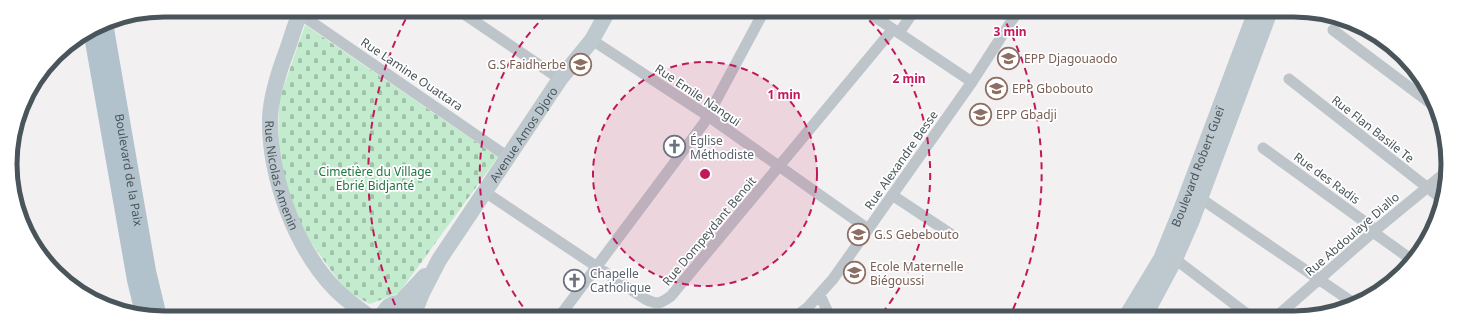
<svg xmlns="http://www.w3.org/2000/svg" width="1458" height="328" font-family="'Noto Sans',sans-serif">
	<style>
		.commercial { fill: #faf4eb }
		.cemetery { fill: url(#cemetery-stones) }
		.lines { fill: none; stroke-linecap: round; stroke-linejoin: round }
		.street { stroke: #bdc5cb; stroke-width: 11 }
		.secondary { stroke: #bdc8cf; stroke-width: 16 }
		.primary { stroke: #b2c2cc; stroke-width: 18 }
		.ring { fill: none; stroke: #c2185b; stroke-width: 2; stroke-dasharray: 7 5 }
		.labels { text-anchor: middle; dominant-baseline: central; stroke-width: 3.5; stroke-linejoin: round; paint-order: stroke }
		.education-label { font-size: 12px; fill: #785e54; stroke: #fff; text-anchor: start }
		.street-label { font-size: 12px; fill: #49555b; stroke: #fff }
		.worship-label { font-size: 12px; fill: #5b616d; stroke: #fff; text-anchor: start }
		.park-label { font-size: 12px; fill: #207642; stroke: #fff }
		.rim { fill: none; stroke: #49555b; stroke-width: 5 }
		.centre { fill: #c2185b; stroke: #fff; stroke-width: 2 }
		.ring-label { font-size: 12px; text-anchor: middle; font-weight: bold; fill: #c2185b; stroke: #fff; stroke-width: 3.5; stroke-linejoin: round; paint-order: stroke }
	</style>
	<defs>
		<pattern id="cemetery-stones" width="16" height="16" patternUnits="userSpaceOnUse"><rect width="16" height="16" fill="#c3ebce"/><path d="M2 7V4a2 2 0 0 1 4 0v3zM10 15v-3a2 2 0 0 1 4 0v3z" fill="#a0c1aa"/></pattern>
	</defs>
	<rect width="100%" height="100%" fill="#f2f0f0"/>
	<path class="commercial" d="M 1163,306 L 1179,317 L 1156,317 Z"/>
	<path class="cemetery" d="M 305,25 L 498,157 L 399,293 L 370,304 L 346,291 L 299,226 L 278,171 L 279,100 Z"/>
	<g class="lines">
		<path class="street" d="M 458,10 L 560,79
			M 866,11 L 972,82
			M 300,14 L 508,157
			M 1333,30 L 1433,105
			M 899,33 L 914,11
			M 592,40 L 708,116 L 868,229
			M 1289,79 L 1442,199
			M 1263,148 L 1376,230
			M 485,192 L 645,299 C 658,305 660,304 671,296 L 893,29
			M 892,195 L 951,234
			M 1200,198 L 1355,304
			M 1373,232 L 1412,260
			M 1175,259 L 1251,317
			M 820,295 L 830,317
			M 559,317 L 704,123 L 764,11
			M 795,317 L 808,307 L 833,279 L 972,82 L 1018,11
			M 1276,317 L 1373,232 L 1446,172"/>
		<g class="secondary">
			<path id="s1" d="M 302,10 C 295,22 292,37 287,50 C 279,71 271,95 270,118 C 269,176 295,248 336,290 C 346,300 358,308 369,317"/>
			<path d="M 400,303 L 425,276"/>
			<path id="s2" d="M 414,313 L 422,293 L 439,260 L 560,79 L 592,40 L 608,11"/>
			<path d="M 382,317 C 386,304 398,299 409,307"/>
			<path id="s3" d="M 1126,317 L 1161,259 L 1181,210 L 1256,11"/>
			<path d="M 1144,317 L 1175,259 L 1192,220 L 1270,11"/>
		</g>
		<g class="primary">
			<path id="s4" d="M 104,23 L 147,271 L 158,317"/>
			<path d="M 92,30 L 136,280 L 145,317"/>
		</g>
	</g>
	<circle cx="705" cy="174" r="112" fill="#c2185b" fill-opacity=".12"/>
	<g class="ring">
		<circle cx="705" cy="174" r="112"/>
		<path d="M530 316A225 225 0 0 1 550 11M861 12A225 225 0 0 1 880 316"/>
		<path d="M400 316A337 337 0 0 1 410 11M1001 13A337 337 0 0 1 1010 316"/>
	</g>
	<defs>
		<symbol id="school-ring" viewBox="-11 -11 22 22"><circle r="9.5" fill="#fff" stroke="#8d6e63" stroke-width="1.5"/><path d="M0-5L7-2L0 1L-7-2ZM-4 1L0 2.5L4 1V4Q0 6-4 4Z" fill="#8d6e63"/></symbol>
		<symbol id="church-ring" viewBox="-11 -11 22 22"><circle r="9.5" fill="#fff" stroke="#6b7280" stroke-width="1.5"/><path d="M-1.2-6h2.4v3.5h3.3v2.4h-3.3V6h-2.4V-.1h-3.3v-2.4h3.3Z" fill="#6b7280"/></symbol>
	</defs>
	<g fill-rule="evenodd">
		<use href="#school-ring" x="996" y="46" width="25" height="25"/>
		<use href="#school-ring" x="568" y="52" width="25" height="25"/>
		<use href="#school-ring" x="984" y="76" width="25" height="25"/>
		<use href="#school-ring" x="968" y="102" width="25" height="25"/>
		<use href="#church-ring" x="662" y="134" width="25" height="25"/>
		<use href="#school-ring" x="846" y="222" width="25" height="25"/>
		<use href="#school-ring" x="842" y="260" width="25" height="25"/>
		<use href="#church-ring" x="562" y="268" width="25" height="25"/>
	</g>
	<g class="labels">
		<g class="education-label">
			<text x="1024" y="58">EPP Djagouaodo</text>
			<text x="566" y="64" text-anchor="end">G.S Faidherbe</text>
			<text x="1012" y="88">EPP Gbobouto</text>
			<text x="996" y="114">EPP Gbadji</text>
			<text x="874" y="234">G.S Gebebouto</text>
			<text x="870" y="266">Ecole Maternelle<tspan x="870" dy="14">Biégoussi</tspan></text>
		</g>
		<g class="street-label">
			<text transform="translate(412 74) rotate(34)">Rue Lamine Ouattara</text>
			<text transform="translate(698 95) rotate(34)">Rue Emile Nangui</text>
			<text transform="translate(1373 129) rotate(38)">Rue Flan Basile Te</text>
			<text stroke="none"><textPath href="#s2" startOffset="210">Avenue Amos Djoro</textPath></text>
			<text transform="translate(901 160) rotate(-55)">Rue Alexandre Besse</text>
			<text stroke="none"><textPath href="#s3" startOffset="167">Boulevard Robert Gueï</textPath></text>
			<text stroke="none"><textPath href="#s4" startOffset="149">Boulevard de la Paix</textPath></text>
			<text stroke="none"><textPath href="#s1" startOffset="172">Rue Nicolas Amenin</textPath></text>
			<text transform="translate(1327 178) rotate(36)">Rue des Radis</text>
			<text transform="translate(709 231) rotate(-50)">Rue Dompeydant Benoit</text>
			<text transform="translate(1352 234) rotate(-41)">Rue Abdoulaye Diallo</text>
		</g>
		<g class="worship-label">
			<text x="690" y="140">Église<tspan x="690" dy="14">Méthodiste</tspan></text>
			<text x="590" y="273">Chapelle<tspan x="590" dy="14">Catholique</tspan></text>
		</g>
		<g class="park-label">
			<text x="375" y="171">Cimetière du Village<tspan x="375" dy="14">Ebrié Bidjanté</tspan></text>
		</g>
	</g>
	<path d="M0 0H1458V328H0ZM164 17H1294A147 147 0 0 1 1441 164V164A147 147 0 0 1 1294 311H164A147 147 0 0 1 17 164V164A147 147 0 0 1 164 17Z" fill="#fff" fill-rule="evenodd"/>
	<path class="rim" d="M164 17H1294A147 147 0 0 1 1441 164V164A147 147 0 0 1 1294 311H164A147 147 0 0 1 17 164V164A147 147 0 0 1 164 17Z"/>
	<circle cx="705" cy="174" r="6" class="centre"/>
	<g class="ring-label">
		<text x="1010" y="36">3 min</text>
		<text x="909" y="83">2 min</text>
		<text x="784" y="99">1 min</text>
	</g>
</svg>
